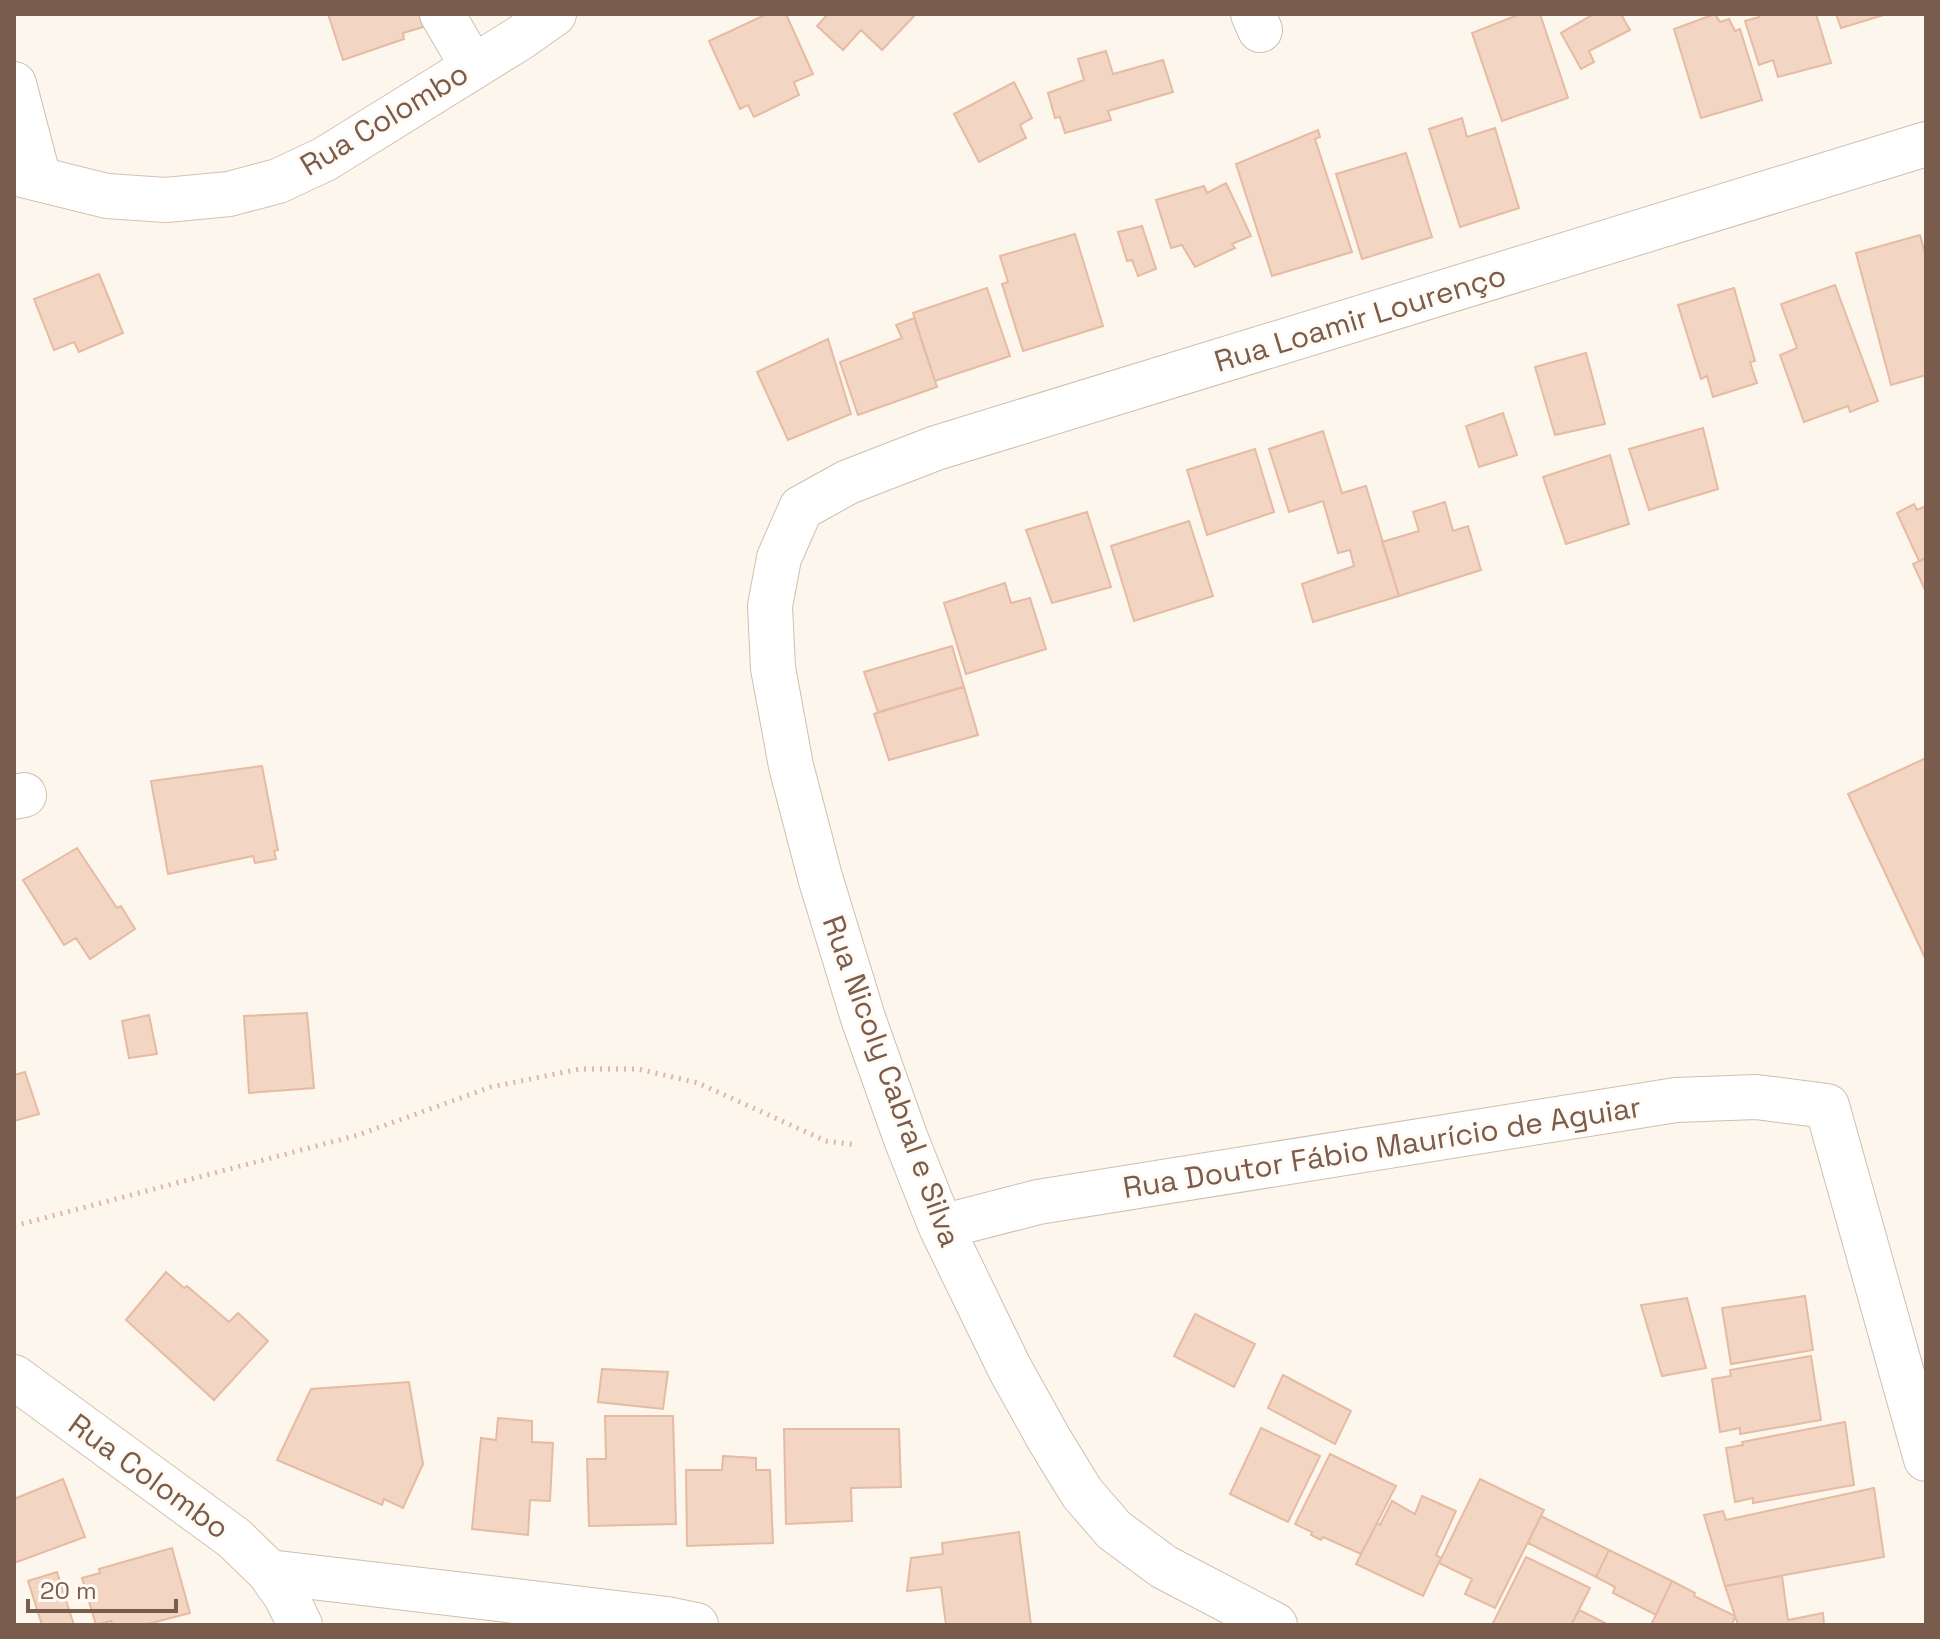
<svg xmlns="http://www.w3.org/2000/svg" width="1940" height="1639" font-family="'Space Grotesk',sans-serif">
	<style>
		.building { fill: #f3d5c3; stroke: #e6bba3; stroke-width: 2 }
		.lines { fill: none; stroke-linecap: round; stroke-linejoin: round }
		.street-casing { stroke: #d1beb0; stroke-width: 46 }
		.secondary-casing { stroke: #d6c0b0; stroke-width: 46 }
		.path { stroke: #d9b8a5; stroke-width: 5; stroke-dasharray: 2 6; stroke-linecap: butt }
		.street { stroke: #fff; stroke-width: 44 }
		.secondary { stroke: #fff; stroke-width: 44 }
		.labels { text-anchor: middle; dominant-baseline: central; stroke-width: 6; stroke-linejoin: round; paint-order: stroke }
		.street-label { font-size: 30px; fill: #7a5c4d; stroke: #fffaf3 }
	</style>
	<rect width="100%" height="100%" fill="#fdf6ec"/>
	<path class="building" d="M 328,14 L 419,14 L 423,27 L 403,33 L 404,39 L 343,60 Z
		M 767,14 L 786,14 L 813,74 L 794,82 L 799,95 L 754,117 L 748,105 L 740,109 L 709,41 Z
		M 828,14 L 916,14 L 882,50 L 861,30 L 843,50 L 817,26 Z
		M 1520,14 L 1540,14 L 1568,98 L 1502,121 L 1472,33 Z
		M 1594,14 L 1621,14 L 1630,30 L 1589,51 L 1594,62 L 1581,69 L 1561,33 Z
		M 1715,14 L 1720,22 L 1729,19 L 1735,31 L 1740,29 L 1762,100 L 1701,118 L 1674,29 Z
		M 1758,14 L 1816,14 L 1831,63 L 1778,77 L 1773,60 L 1759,65 L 1745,21 L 1759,17 Z
		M 1836,14 L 1887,14 L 1841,28 Z
		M 1106,51 L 1113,74 L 1163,60 L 1173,92 L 1108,111 L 1111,120 L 1065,133 L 1060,117 L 1055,118 L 1048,93 L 1084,80 L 1078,59 Z
		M 1014,82 L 1032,118 L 1020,125 L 1026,138 L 979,162 L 954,114 Z
		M 1462,118 L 1467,137 L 1495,128 L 1519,208 L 1460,227 L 1429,129 Z
		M 1318,130 L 1320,137 L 1315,139 L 1352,252 L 1272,276 L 1236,164 Z
		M 1406,153 L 1432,237 L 1362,259 L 1336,174 Z
		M 1226,183 L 1251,236 L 1232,244 L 1235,248 L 1195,267 L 1182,245 L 1171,248 L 1156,200 L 1204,186 L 1207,193 Z
		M 1142,226 L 1156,269 L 1138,276 L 1132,260 L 1127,261 L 1118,232 Z
		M 1075,234 L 1103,326 L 1023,351 L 1002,284 L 1008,282 L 1000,256 Z
		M 1920,235 L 1926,257 L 1926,375 L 1891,385 L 1856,253 Z
		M 99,274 L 123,333 L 79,352 L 74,342 L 54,350 L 34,299 Z
		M 1835,285 L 1878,401 L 1850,412 L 1848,406 L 1804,422 L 1780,355 L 1797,348 L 1781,304 Z
		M 987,288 L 1010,356 L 935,381 L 913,313 Z
		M 1734,288 L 1755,361 L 1750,362 L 1757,383 L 1713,397 L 1707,376 L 1701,379 L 1678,305 Z
		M 914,318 L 937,387 L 858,415 L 840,362 L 902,338 L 896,325 Z
		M 828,339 L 851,414 L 788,440 L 757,372 Z
		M 1586,353 L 1605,424 L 1555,435 L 1535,367 Z
		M 1503,413 L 1517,455 L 1479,467 L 1466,426 Z
		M 1703,428 L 1718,489 L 1649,510 L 1629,449 Z
		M 1323,431 L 1342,493 L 1366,486 L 1399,596 L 1313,622 L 1302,584 L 1354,566 L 1350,550 L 1338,553 L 1323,501 L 1289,512 L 1269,449 Z
		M 1255,449 L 1274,512 L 1207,535 L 1187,470 Z
		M 1610,455 L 1629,524 L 1566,544 L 1543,477 Z
		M 1445,502 L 1453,531 L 1468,526 L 1481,570 L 1399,596 L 1382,542 L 1419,531 L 1413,512 Z
		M 1914,504 L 1917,510 L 1926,506 L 1926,558 L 1919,561 L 1897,513 Z
		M 1087,512 L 1111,587 L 1052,603 L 1026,530 Z
		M 1189,521 L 1213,596 L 1134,621 L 1111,546 Z
		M 1926,558 L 1926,592 L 1913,564 Z
		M 1005,583 L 1011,603 L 1030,598 L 1046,649 L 966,674 L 944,603 Z
		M 952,646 L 964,687 L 878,712 L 864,672 Z
		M 962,687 L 964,687 L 978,735 L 889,760 L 874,714 Z
		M 1926,758 L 1926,960 L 1848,794 Z
		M 262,766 L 278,850 L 274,851 L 276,859 L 255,863 L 253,856 L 168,874 L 151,781 Z
		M 77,848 L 117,908 L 121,906 L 135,929 L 90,959 L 76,938 L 64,945 L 23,880 Z
		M 307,1013 L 314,1088 L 249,1093 L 244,1016 Z
		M 149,1015 L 157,1054 L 129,1058 L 122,1021 Z
		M 25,1072 L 39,1114 L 14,1121 L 14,1075 Z
		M 166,1272 L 184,1288 L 187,1286 L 229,1322 L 238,1313 L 268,1341 L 214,1400 L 126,1320 Z
		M 1805,1296 L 1813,1350 L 1731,1364 L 1722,1308 Z
		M 1687,1298 L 1706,1368 L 1662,1376 L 1641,1305 Z
		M 1195,1314 L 1255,1344 L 1234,1387 L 1174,1356 Z
		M 1811,1356 L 1821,1420 L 1740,1434 L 1740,1428 L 1720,1432 L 1712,1379 L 1731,1376 L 1730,1370 Z
		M 602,1369 L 668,1372 L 663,1409 L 598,1402 Z
		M 1283,1375 L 1351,1411 L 1335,1444 L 1268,1408 Z
		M 409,1382 L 423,1464 L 403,1508 L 384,1499 L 382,1505 L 277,1460 L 311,1389 Z
		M 605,1416 L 673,1416 L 676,1524 L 589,1526 L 587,1459 L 606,1459 Z
		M 498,1418 L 532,1421 L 532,1442 L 553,1443 L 550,1501 L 530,1500 L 528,1535 L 472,1529 L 481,1438 L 496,1440 Z
		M 1845,1422 L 1854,1485 L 1753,1503 L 1753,1498 L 1735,1502 L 1726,1448 L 1743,1445 L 1742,1442 Z
		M 1261,1428 L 1320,1456 L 1288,1522 L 1230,1494 Z
		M 784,1429 L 899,1429 L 901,1487 L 851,1488 L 852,1521 L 786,1524 Z
		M 1330,1454 L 1396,1486 L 1361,1554 L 1323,1537 L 1321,1540 L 1311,1535 L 1312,1532 L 1295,1524 Z
		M 723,1456 L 756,1458 L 756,1470 L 770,1470 L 773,1543 L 687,1546 L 686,1470 L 722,1470 Z
		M 63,1479 L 85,1537 L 14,1563 L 14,1499 Z
		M 1480,1479 L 1544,1510 L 1495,1608 L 1465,1594 L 1472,1579 L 1439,1563 Z
		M 1874,1488 L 1884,1557 L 1725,1586 L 1704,1515 L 1723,1511 L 1726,1520 Z
		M 1422,1496 L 1456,1511 L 1436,1555 L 1441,1558 L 1423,1596 L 1356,1564 L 1377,1523 L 1380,1525 L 1392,1501 L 1415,1514 Z
		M 1541,1516 L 1609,1550 L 1596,1577 L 1528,1543 Z
		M 1019,1532 L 1031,1625 L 946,1625 L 941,1587 L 907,1591 L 911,1558 L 943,1554 L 942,1543 Z
		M 172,1548 L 190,1613 L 144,1625 L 113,1625 L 111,1621 L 96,1625 L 82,1578 L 100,1573 L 99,1569 Z
		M 1609,1550 L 1672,1581 L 1656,1615 L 1613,1593 L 1615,1587 L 1596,1577 Z
		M 1526,1557 L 1590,1588 L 1571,1625 L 1492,1625 Z
		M 57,1572 L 74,1625 L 42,1625 L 28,1581 Z
		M 1782,1576 L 1788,1620 L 1823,1613 L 1824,1625 L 1738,1625 L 1725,1586 Z
		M 1672,1581 L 1695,1593 L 1694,1596 L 1735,1616 L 1732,1625 L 1651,1625 Z
		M 1579,1610 L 1609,1625 L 1571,1625 Z"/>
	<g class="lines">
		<defs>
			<path id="street" d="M 442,14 L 473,67
				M 1253,14 L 1260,30
				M 14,84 L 39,179
				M 14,797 L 24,795
				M 941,1227 L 1038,1202 L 1676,1100 L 1756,1097 L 1827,1106 L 1926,1459
				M 269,1572 L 667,1619 L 696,1625
				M 1275,1625 L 1164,1567 L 1114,1530 L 1082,1493 L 1049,1439 L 1010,1369 L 941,1227 L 906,1139 L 863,1018 L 820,877 L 791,766 L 773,668 L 770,606 L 779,558 L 801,508 L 848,482 L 936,448 L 1926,144"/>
			<path id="secondary" d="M 14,173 L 107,196 L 166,200 L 229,194 L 278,181 L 325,159 L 520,38 L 554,14
				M 14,1377 L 234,1538 L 269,1572 L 286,1596 L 300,1625"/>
		</defs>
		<use href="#street" class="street-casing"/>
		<use href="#secondary" class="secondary-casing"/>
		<path class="path" d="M 14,1226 L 358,1135 L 491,1087 L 580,1069 L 638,1069 L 698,1083 L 826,1141 L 857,1145"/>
		<use href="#street" class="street"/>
		<use href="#secondary" class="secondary"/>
	</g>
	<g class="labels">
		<g class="street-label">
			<text transform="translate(384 119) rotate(-31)">Rua Colombo</text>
			<text transform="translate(1360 318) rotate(-17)">Rua Loamir Lourenço</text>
			<text transform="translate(892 1081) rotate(70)">Rua Nicoly Cabral e Silva</text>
			<text transform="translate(1382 1147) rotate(-9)">Rua Doutor Fábio Maurício de Aguiar</text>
			<text transform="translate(149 1476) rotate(36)">Rua Colombo</text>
		</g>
	</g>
	<rect width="1940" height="1639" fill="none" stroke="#7a5c4d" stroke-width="32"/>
	<path d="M28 1599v12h148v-12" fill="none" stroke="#7a5c4d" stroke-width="4"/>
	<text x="40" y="1599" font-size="24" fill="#7a5c4d" stroke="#fffaf3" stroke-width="6" paint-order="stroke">20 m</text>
</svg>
